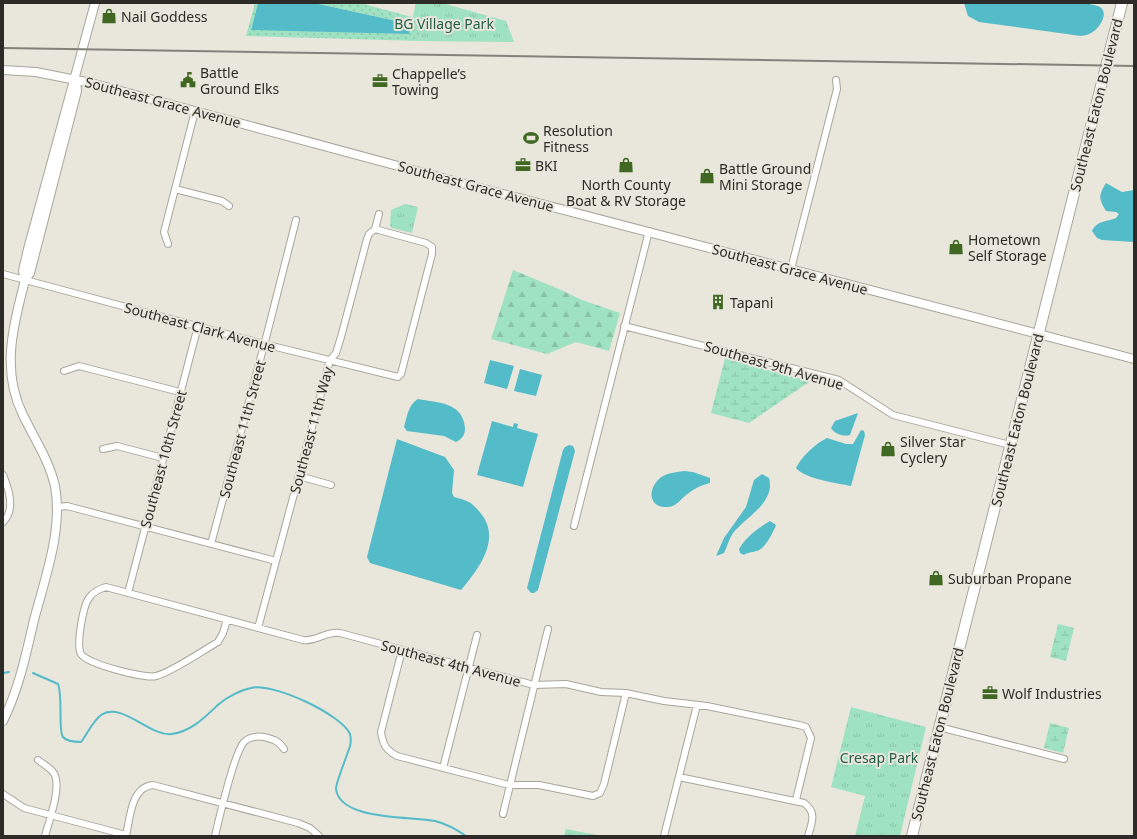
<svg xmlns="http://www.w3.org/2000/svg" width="1137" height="839" font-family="'Noto Sans',sans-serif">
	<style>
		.grass { fill: url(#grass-dots) }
		.forest { fill: url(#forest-firs) }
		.wetland { fill: url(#wetland-marsh) }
		.park { fill: url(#park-tufts) }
		.garden { fill: #9fe2c2 }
		.water { fill: #54bbc8 }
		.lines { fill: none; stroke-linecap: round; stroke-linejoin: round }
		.stream { stroke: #54bbc8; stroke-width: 2 }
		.minor-casing { stroke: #a8a59b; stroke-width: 8 }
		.tertiary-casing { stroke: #a8a59b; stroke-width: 10 }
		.primary-casing { stroke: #a8a59b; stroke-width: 12 }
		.minor { stroke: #fff; stroke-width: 6 }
		.tertiary { stroke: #fff; stroke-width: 8 }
		.primary { stroke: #fff; stroke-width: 10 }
		.rail { stroke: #84817b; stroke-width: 2 }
		.labels { text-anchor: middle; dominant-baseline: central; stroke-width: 4; stroke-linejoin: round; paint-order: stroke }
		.poi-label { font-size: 14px; fill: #2d2b27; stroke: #e9e6dc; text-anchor: start }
		.park-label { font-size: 14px; fill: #225f47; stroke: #e9e6dc }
		.street-label { font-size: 14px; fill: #2d2b27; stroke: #e9e6dc }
	</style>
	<defs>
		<pattern id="grass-dots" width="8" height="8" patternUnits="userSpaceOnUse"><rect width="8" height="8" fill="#9fe2c2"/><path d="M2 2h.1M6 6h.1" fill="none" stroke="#89c2a7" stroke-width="1.8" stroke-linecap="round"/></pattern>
		<pattern id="forest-firs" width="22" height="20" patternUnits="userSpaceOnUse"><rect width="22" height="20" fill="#9fe2c2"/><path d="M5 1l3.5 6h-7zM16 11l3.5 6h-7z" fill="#89c2a7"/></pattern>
		<pattern id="wetland-marsh" width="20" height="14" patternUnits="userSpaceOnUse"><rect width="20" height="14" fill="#9fe2c2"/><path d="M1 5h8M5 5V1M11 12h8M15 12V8" fill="none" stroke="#89c2a7"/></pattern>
		<pattern id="park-tufts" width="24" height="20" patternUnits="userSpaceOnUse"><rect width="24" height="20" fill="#9fe2c2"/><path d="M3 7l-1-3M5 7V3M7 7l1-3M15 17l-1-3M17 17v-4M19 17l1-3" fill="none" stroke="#89c2a7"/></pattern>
	</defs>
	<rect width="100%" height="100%" fill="#e9e6dc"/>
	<path class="grass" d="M 255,3 L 258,3 L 251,29 L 409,34 L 410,24 L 314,3 L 360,3 L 423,20 L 420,41 L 246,36 Z"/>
	<path class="forest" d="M 513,270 L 559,289 L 582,300 L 620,313 L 609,351 L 576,342 L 547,354 L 491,339 Z"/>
	<path class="wetland" d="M 725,358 L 809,381 L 809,382 L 749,423 L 711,413 Z
		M 1058,624 L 1074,628 L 1066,661 L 1050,657 Z
		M 1050,723 L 1069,728 L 1063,753 L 1044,748 Z"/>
	<path class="park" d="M 416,3 L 442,3 L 506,21 L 514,42 L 420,41 L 423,20 L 413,17 Z
		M 405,204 L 418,207 L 412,233 L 392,228 L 390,226 L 391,210 Z
		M 851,707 L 926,727 L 900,836 L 855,836 L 865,796 L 831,787 Z
		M 566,829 L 602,836 L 564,836 Z"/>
	<path class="garden" d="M 480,19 L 491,22 L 489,30 L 478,27 Z"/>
	<path class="water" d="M 258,3 L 314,3 L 410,24 L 409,34 L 251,30 Z
		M 964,3 L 1084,3 C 1089,4 1096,5 1100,7 C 1110,14 1098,30 1091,33 C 1088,35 1084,35 1081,36 L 979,22 L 968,16 Z
		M 1106,183 L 1122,192 L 1134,190 L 1134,242 L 1102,240 L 1097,238 L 1092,231 C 1097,220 1107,222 1116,218 L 1119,214 L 1116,212 L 1106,211 C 1099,199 1098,196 1106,183 Z
		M 490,360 L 514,366 L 507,389 L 484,383 Z
		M 520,369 L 542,375 L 536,396 L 514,391 Z
		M 418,399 C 438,403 463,402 465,428 C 465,435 462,439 456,442 L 444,436 L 407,431 L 404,427 C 407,417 408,405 418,399 Z
		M 858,413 L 850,435 C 843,437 835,434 831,428 L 835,421 Z
		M 492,421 L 513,427 L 514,423 L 518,424 L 517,428 L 538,434 L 523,487 L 477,475 Z
		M 861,430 L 864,431 L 865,435 L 851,486 C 837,483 805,479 796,468 C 802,456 815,444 827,438 L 846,444 L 853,444 Z
		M 397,439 L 445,457 L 454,470 L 452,493 L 454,497 C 469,501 472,502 482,515 C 501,540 478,570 461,590 L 370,563 L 367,557 Z
		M 569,445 L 573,446 L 575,451 L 538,590 L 534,593 L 531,593 L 527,588 L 563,450 L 565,447 Z
		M 684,471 L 693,472 L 710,478 L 710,483 C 701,485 693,489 686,495 C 680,500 677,506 668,507 C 647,509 647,486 663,476 C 669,473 677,472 684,471 Z
		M 762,474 L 769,478 C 776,502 746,517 733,533 C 729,539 727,547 724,553 L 716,556 L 724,538 L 746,507 L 754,480 Z
		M 770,521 L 776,525 C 774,531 767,544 762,548 C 757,553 749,551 744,555 L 740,553 L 739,549 C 747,536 757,529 770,521 Z"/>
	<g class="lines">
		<path class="stream" d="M 3,673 L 9,672
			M 33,673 L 58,684 C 63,697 58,731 63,737 C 67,742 76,742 81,742 C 87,734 93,721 101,715 C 122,701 150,737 172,734 C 192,731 205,717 219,704 C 227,697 241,690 251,688 C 272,682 341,714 350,734 C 351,738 351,742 350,746 C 348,753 335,785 336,789 C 340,821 412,816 435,821 C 447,824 456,829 466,836"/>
		<defs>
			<path id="minor" d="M 175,189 L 222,201 L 229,206
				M 168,244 L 164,232 L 195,111
				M 791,269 L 837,89 L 836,80
				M 3,274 L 264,344 L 398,377 L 401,374 L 432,254 L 432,247 L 426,243 L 375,229
				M 624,326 L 839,380 L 893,415 L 1010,445
				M 64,371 L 79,366 L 180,392
				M 103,449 L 117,446 L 163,458
				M 3,475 C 9,489 16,510 3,522
				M 299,476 L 331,485
				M 57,507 L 67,506 L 276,561
				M 574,526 L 649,231
				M 211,544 L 267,334 L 296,220
				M 128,593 L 198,326
				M 227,620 L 223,633 L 218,642 C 202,651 172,672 156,676 C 145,679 87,664 81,654 C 76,645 83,606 89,598 C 93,592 99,589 106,587 L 303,640 C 317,642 325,631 340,633 L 534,685 L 566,684 L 601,692 L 626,693 L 664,701 L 707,706 L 799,725 L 806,727 L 811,738 L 796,800
				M 258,628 L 330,360 L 336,353 L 341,337 L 367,239 L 369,234 L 375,229 L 379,214
				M 402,650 L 381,732 C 383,745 386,750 397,756 L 509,785 L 539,785 L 593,796 L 600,793 L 604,784 L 626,693
				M 939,727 L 1064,759
				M 38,760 C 43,764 49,767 53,772 C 63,784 49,821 45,836
				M 443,768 L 477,635
				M 679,777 L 804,803 C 817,812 812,823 808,836
				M 3,794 L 24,808 L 126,835
				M 503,814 L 548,629
				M 126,836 C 130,818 131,787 153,785 L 298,823 L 310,828 L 319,836
				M 215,836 C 219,819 234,753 244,742 C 249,737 257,736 264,737 C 273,739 279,741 284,749
				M 664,836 L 697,705"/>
			<path id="tertiary" d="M 3,70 L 36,72 L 91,83 L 461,183 L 1134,359
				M 25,280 L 30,273 L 77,91 L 76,80
				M 3,721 C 19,689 26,654 34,620 C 45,578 63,530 55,486 C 49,460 34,438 23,415 C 2,373 12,330 23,288 L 25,280 L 23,271 L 28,249 L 95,3"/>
			<path id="primary" d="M 912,836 L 1122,3"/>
		</defs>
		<use href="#minor" class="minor-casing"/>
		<use href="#tertiary" class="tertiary-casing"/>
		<use href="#primary" class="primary-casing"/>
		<use href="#minor" class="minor"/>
		<use href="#tertiary" class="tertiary"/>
		<use href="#primary" class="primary"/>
		<path class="rail" d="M 3,48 L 1134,66"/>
	</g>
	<defs>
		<symbol id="shop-bare" viewBox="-9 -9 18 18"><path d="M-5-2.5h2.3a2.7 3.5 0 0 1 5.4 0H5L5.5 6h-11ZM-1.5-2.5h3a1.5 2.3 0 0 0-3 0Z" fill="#406823" stroke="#e9e6dc" stroke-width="2.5" paint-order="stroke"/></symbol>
		<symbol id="civic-bare" viewBox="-9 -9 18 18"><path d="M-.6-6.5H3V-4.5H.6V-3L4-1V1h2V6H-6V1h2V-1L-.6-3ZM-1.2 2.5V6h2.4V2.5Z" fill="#406823" stroke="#e9e6dc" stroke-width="2.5" paint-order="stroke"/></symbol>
		<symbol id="office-bare" viewBox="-9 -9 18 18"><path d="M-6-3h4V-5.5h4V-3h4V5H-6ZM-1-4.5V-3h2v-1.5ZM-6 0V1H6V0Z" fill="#406823" stroke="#e9e6dc" stroke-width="2.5" paint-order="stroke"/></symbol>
		<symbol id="stadium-bare" viewBox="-9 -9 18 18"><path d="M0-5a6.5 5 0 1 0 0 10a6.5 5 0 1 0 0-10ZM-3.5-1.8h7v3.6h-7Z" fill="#406823" stroke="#e9e6dc" stroke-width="2.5" paint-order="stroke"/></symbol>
		<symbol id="building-bare" viewBox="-9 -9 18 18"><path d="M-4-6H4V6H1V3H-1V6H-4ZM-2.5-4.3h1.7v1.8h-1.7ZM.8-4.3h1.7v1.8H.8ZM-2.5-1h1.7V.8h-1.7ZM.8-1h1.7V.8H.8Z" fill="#406823" stroke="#e9e6dc" stroke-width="2.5" paint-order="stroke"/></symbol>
	</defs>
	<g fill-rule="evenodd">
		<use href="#shop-bare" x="98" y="5" width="22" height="22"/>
		<use href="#civic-bare" x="177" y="69" width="22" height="22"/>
		<use href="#office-bare" x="369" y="70" width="22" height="22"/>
		<use href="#stadium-bare" x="520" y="127" width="22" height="22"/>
		<use href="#office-bare" x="512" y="154" width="22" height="22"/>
		<use href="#shop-bare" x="615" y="154" width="22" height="22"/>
		<use href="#shop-bare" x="696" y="165" width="22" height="22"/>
		<use href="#shop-bare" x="945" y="236" width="22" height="22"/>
		<use href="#building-bare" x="707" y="291" width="22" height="22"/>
		<use href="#shop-bare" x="877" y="438" width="22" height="22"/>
		<use href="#shop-bare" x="925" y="567" width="22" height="22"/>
		<use href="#office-bare" x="979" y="682" width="22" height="22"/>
	</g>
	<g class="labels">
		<g class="poi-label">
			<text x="121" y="16">Nail Goddess</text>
			<text x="200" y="72">Battle<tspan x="200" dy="16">Ground Elks</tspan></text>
			<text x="392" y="73">Chappelle’s<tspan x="392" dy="16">Towing</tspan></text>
			<text x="543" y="130">Resolution<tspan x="543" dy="16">Fitness</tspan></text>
			<text x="535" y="165">BKI</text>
			<text x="719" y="168">Battle Ground<tspan x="719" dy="16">Mini Storage</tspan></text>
			<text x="626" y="184" text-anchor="middle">North County<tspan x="626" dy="16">Boat &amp; RV Storage</tspan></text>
			<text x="968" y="239">Hometown<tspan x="968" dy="16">Self Storage</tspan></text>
			<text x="730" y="302">Tapani</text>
			<text x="900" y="441">Silver Star<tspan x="900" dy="16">Cyclery</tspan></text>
			<text x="948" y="578">Suburban Propane</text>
			<text x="1002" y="693">Wolf Industries</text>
		</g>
		<g class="park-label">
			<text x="444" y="23">BG Village Park</text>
			<text x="879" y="757">Cresap Park</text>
		</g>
		<g class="street-label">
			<text transform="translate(163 102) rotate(15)">Southeast Grace Avenue</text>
			<text transform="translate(1096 105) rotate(-76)">Southeast Eaton Boulevard</text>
			<text transform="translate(476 186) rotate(15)">Southeast Grace Avenue</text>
			<text transform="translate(790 269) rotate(15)">Southeast Grace Avenue</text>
			<text transform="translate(200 327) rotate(15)">Southeast Clark Avenue</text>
			<text transform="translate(774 365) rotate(16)">Southeast 9th Avenue</text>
			<text transform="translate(1017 420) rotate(-76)">Southeast Eaton Boulevard</text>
			<text transform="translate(242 429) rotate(-75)">Southeast 11th Street</text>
			<text transform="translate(311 430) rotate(-75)">Southeast 11th Way</text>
			<text transform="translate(163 459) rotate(-75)">Southeast 10th Street</text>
			<text transform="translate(451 663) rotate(15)">Southeast 4th Avenue</text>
			<text transform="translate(937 734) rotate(-76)">Southeast Eaton Boulevard</text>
		</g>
	</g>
	<rect width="1137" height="839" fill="none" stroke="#2d2b27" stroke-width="8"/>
</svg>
